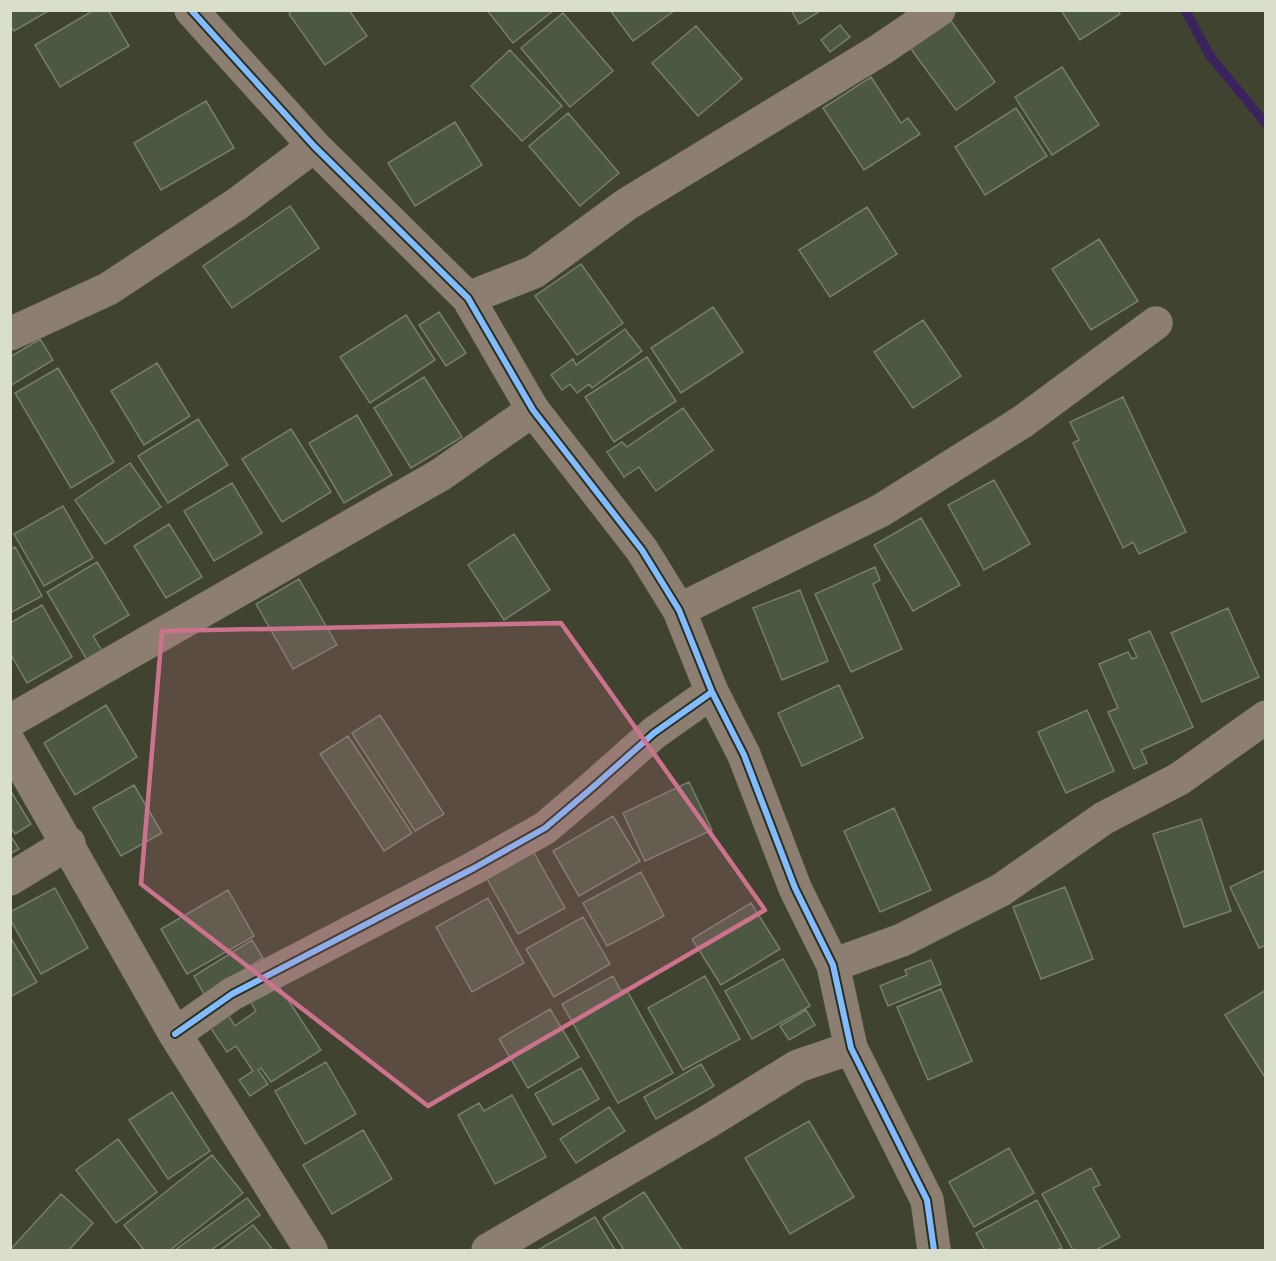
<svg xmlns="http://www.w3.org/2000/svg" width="1276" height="1261" font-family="Cabin,sans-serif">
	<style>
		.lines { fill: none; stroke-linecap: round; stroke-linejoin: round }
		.stream { stroke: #3c225e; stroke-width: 9 }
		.building { fill: #4c5842; stroke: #777d6f; stroke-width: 1.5 }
		.minor-casing { stroke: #5d6151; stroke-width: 34 }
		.minor { stroke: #8c7e70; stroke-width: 33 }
		.cycleway-casing { stroke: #2b2f1f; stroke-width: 10 }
		.cycleway { stroke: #80bcff; stroke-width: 6 }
		.marked { fill: #cc728d; fill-opacity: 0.2; stroke: #cc728d; stroke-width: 4.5; stroke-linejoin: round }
	</style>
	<rect width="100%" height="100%" fill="#3f4330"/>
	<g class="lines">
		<path class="stream" d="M 1185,10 L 1210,56 L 1266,124"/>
	</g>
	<path class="building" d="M 10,10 L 50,10 L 14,31 L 10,24 Z
		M 94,10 L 108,10 L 129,46 L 60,87 L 35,45 Z
		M 294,10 L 349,10 L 367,36 L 325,65 L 289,14 Z
		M 487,10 L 554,10 L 513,43 Z
		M 610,10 L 675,10 L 633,41 Z
		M 791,10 L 822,10 L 799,24 Z
		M 1061,10 L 1118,10 L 1120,14 L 1080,40 Z
		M 563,13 L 613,71 L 570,107 L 521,48 Z
		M 948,17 L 995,82 L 956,110 L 911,49 Z
		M 840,25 L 850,37 L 830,52 L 821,40 Z
		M 696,26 L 742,79 L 698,116 L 652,63 Z
		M 510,50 L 562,106 L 522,141 L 471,86 Z
		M 1062,67 L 1099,125 L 1052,155 L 1015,97 Z
		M 871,77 L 901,123 L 908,118 L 920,134 L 864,170 L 823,108 Z
		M 206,101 L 234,148 L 161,190 L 134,143 Z
		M 1016,108 L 1047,156 L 985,195 L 955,147 Z
		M 568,113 L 619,173 L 580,206 L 529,146 Z
		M 455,122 L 482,165 L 415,206 L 388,163 Z
		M 290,206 L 319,248 L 232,308 L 203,266 Z
		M 867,207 L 897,254 L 830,297 L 799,250 Z
		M 1099,239 L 1138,301 L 1091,330 L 1052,269 Z
		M 581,264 L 623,323 L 577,355 L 535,296 Z
		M 713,307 L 743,352 L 681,393 L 651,348 Z
		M 439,312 L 466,353 L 446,366 L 419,325 Z
		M 406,315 L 435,360 L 370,403 L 340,357 Z
		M 923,320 L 961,376 L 913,408 L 874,352 Z
		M 625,329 L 642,351 L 592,388 L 589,384 L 577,393 L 570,384 L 562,390 L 551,375 L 573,359 L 576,365 Z
		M 40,339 L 53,360 L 10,386 L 10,357 Z
		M 647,357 L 676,401 L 614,442 L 585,397 Z
		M 157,363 L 190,416 L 144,445 L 111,391 Z
		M 58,368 L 114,462 L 71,488 L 15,393 Z
		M 424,377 L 462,437 L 411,468 L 374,408 Z
		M 1123,397 L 1186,532 L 1139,554 L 1133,542 L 1123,548 L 1073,443 L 1079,440 L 1070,422 Z
		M 683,408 L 713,450 L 656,491 L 639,467 L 624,477 L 607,452 L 622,442 L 627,447 Z
		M 357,415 L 392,475 L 344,503 L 309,443 Z
		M 198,419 L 228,465 L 168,503 L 138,456 Z
		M 291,429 L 331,492 L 282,522 L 242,459 Z
		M 130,463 L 161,507 L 105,544 L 75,500 Z
		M 994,480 L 1030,544 L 984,570 L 948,505 Z
		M 232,483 L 262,533 L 214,561 L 184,511 Z
		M 63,506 L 93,558 L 44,586 L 14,534 Z
		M 921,518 L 960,585 L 913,611 L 874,545 Z
		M 169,524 L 202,577 L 166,598 L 134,546 Z
		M 514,534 L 550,590 L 504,620 L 468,565 Z
		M 15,547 L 42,596 L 10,613 L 10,550 Z
		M 97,562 L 129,615 L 93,636 L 102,651 L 87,660 L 47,592 Z
		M 875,567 L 880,580 L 873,584 L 902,649 L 851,672 L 815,594 Z
		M 299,579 L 337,645 L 293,669 L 256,604 Z
		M 800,590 L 828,661 L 782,680 L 753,608 Z
		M 42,605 L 72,657 L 27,683 L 10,653 L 10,623 Z
		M 1228,608 L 1259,677 L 1202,702 L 1171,633 Z
		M 1150,631 L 1193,727 L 1141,750 L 1147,763 L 1134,769 L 1108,712 L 1118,708 L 1099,664 L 1128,652 L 1132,659 L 1137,657 L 1129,640 Z
		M 839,685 L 863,738 L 802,766 L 778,713 Z
		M 106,705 L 137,757 L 75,795 L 44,743 Z
		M 1087,710 L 1114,771 L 1066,793 L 1038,732 Z
		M 380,715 L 444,814 L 415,831 L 352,733 Z
		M 348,736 L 412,833 L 384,851 L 320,754 Z
		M 689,782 L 712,830 L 645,861 L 623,813 Z
		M 134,785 L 162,833 L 121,856 L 93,808 Z
		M 10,790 L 31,824 L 15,834 L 10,827 Z
		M 894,808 L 931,890 L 880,912 L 844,831 Z
		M 613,816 L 640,861 L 579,896 L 553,851 Z
		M 1201,819 L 1231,911 L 1184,927 L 1153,834 Z
		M 10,835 L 19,849 L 10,854 Z
		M 533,851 L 565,908 L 518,934 L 486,877 Z
		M 1266,870 L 1266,945 L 1259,948 L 1230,887 Z
		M 641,872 L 664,916 L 607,946 L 583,903 Z
		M 1065,887 L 1093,959 L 1041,979 L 1013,907 Z
		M 55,888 L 88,948 L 41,974 L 10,919 L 10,912 Z
		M 228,890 L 254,936 L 187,974 L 161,929 Z
		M 488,898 L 524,963 L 472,992 L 436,927 Z
		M 751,903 L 780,949 L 721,985 L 692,939 Z
		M 583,917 L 610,964 L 554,997 L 526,949 Z
		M 10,937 L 37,982 L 10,997 Z
		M 252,940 L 263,958 L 204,994 L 194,976 Z
		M 783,959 L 810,1006 L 752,1039 L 725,991 Z
		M 931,960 L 941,984 L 888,1006 L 880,986 L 907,975 L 905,970 Z
		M 613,976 L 621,991 L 626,989 L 673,1073 L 618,1103 L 562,1004 Z
		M 705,976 L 740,1039 L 683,1070 L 648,1008 Z
		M 278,985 L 321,1050 L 271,1082 L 261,1068 L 258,1070 L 268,1084 L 250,1096 L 239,1080 L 253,1071 L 236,1046 L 227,1052 L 210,1027 L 228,1015 L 235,1026 L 256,1011 L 251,1003 Z
		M 941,989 L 972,1061 L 928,1080 L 897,1007 Z
		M 1266,990 L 1266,1079 L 1225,1015 Z
		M 550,1009 L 579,1057 L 528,1088 L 499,1039 Z
		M 806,1010 L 815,1025 L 789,1040 L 780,1026 Z
		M 326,1062 L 356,1114 L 305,1144 L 275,1091 Z
		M 701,1064 L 714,1086 L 656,1119 L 644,1097 Z
		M 581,1068 L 599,1099 L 553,1125 L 535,1094 Z
		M 172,1092 L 210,1151 L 168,1179 L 129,1120 Z
		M 512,1095 L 546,1157 L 495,1184 L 458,1115 L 479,1103 L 484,1111 Z
		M 609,1107 L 625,1131 L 576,1163 L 560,1139 Z
		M 809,1121 L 854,1197 L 790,1234 L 745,1158 Z
		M 363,1130 L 392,1179 L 332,1214 L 303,1165 Z
		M 118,1139 L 157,1192 L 116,1223 L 76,1170 Z
		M 1009,1148 L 1034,1193 L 974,1227 L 949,1182 Z
		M 212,1155 L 243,1193 L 170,1250 L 144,1250 L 124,1225 Z
		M 1091,1168 L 1100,1185 L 1093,1188 L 1120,1237 L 1096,1250 L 1073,1250 L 1042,1194 Z
		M 644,1192 L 682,1250 L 624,1250 L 603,1218 Z
		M 61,1194 L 93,1223 L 69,1250 L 10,1250 Z
		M 247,1198 L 260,1215 L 211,1250 L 175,1250 Z
		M 1037,1200 L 1062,1248 L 1057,1250 L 985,1250 L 976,1233 Z
		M 595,1217 L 615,1250 L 538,1250 Z
		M 253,1225 L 273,1250 L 220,1250 Z"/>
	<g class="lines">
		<defs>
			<path id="minor" d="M 191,10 L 314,146 L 468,298 L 533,410 L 642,550 L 679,610 L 712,692 L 744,755 L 795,888 L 833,965 L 851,1048 L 927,1200 L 934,1250
				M 468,298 L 534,272 L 627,204 L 880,50 L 939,10
				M 10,334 L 108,289 L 237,204 L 314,146
				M 679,610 L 880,511 L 1022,422 L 1156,323
				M 10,721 L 440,475 L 533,410
				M 10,744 L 175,1034 L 311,1250
				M 10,879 L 69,843
				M 833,965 L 902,940 L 1001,890 L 1104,818 L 1179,779 L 1266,717
				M 175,1034 L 232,994 L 474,868 L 545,828 L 592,788 L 654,733 L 712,692
				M 488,1250 L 709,1121 L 798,1066 L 851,1048"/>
		</defs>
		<use href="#minor" class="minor-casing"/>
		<use href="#minor" class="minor"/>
		<defs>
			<path id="cycleway" d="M 191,10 L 314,146 L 468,298 L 533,410 L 642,550 L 679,610 L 712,692 L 744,755 L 795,888 L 833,965 L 851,1048 L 927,1200 L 934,1250
				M 175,1034 L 232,994 L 474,868 L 545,828 L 592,788 L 654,733 L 712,692"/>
		</defs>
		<use href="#cycleway" class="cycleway-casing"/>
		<use href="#cycleway" class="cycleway"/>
	</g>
	<path class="marked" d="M 561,623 L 765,910 L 428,1106 L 141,884 L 162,631 Z"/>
	<rect width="1276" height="1261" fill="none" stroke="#d9dfcb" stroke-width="24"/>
</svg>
